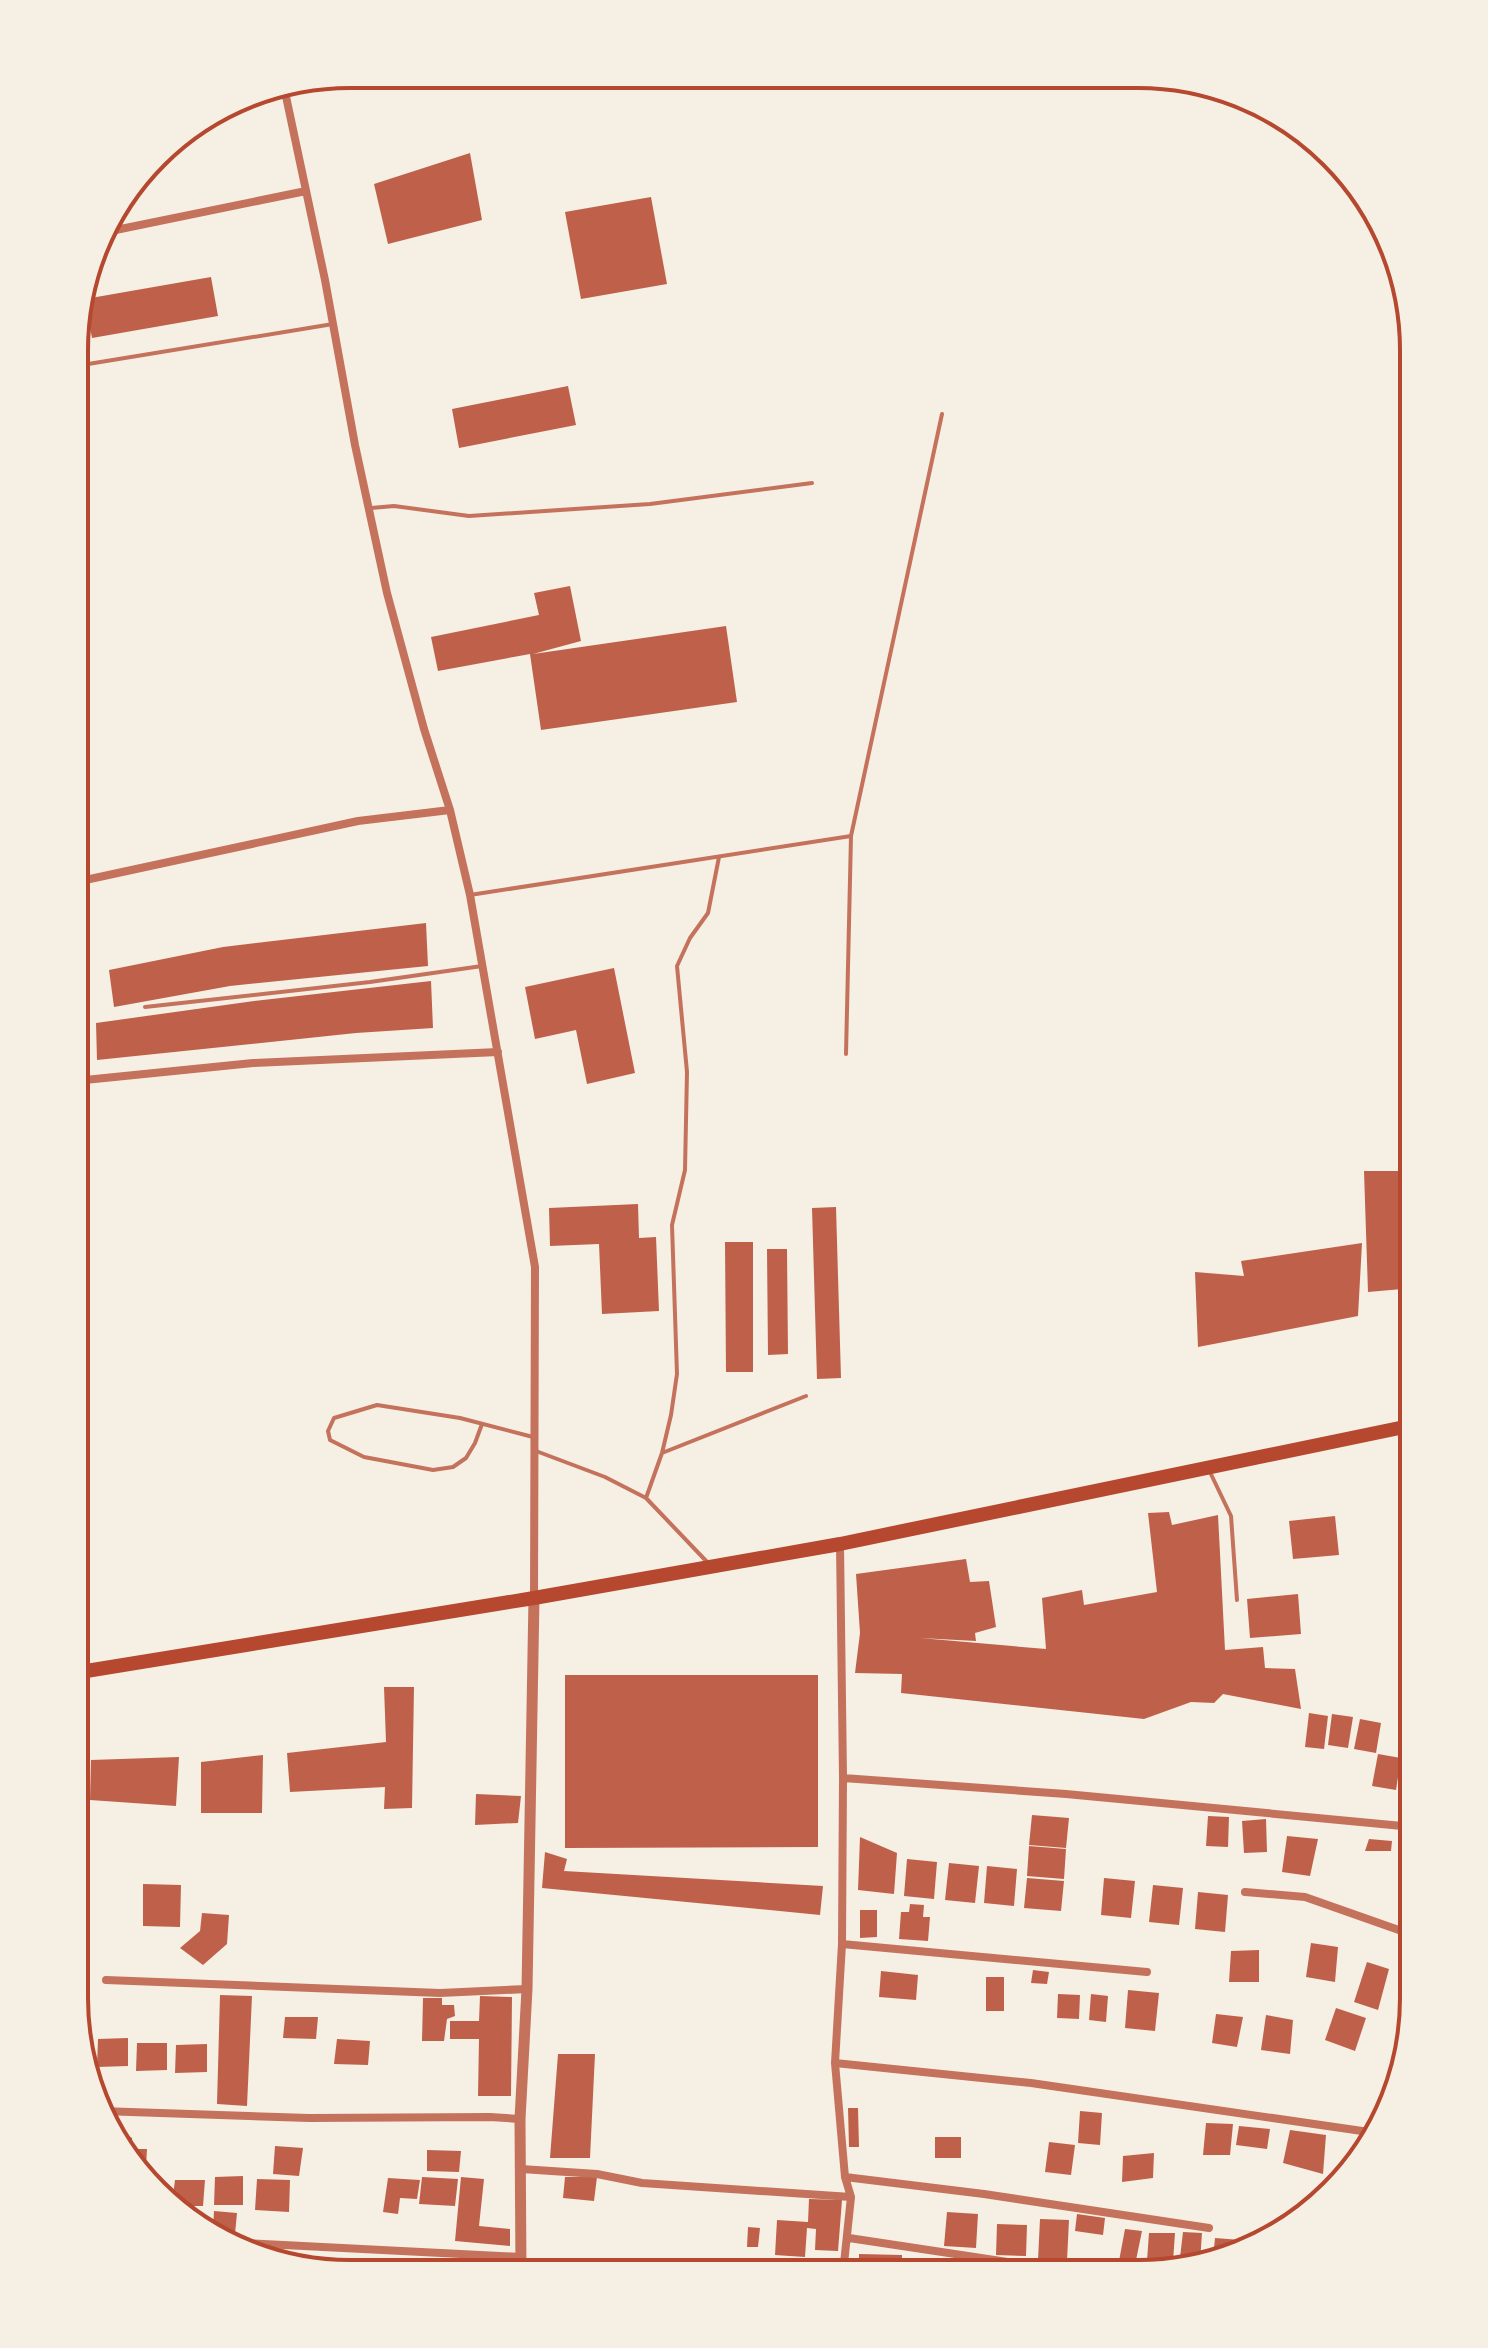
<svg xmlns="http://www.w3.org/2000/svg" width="1488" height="2348" font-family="'DejaVu Sans',sans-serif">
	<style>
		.building { fill: #bf614a }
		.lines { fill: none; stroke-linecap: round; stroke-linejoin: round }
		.service { stroke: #c5725c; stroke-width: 4 }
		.minor { stroke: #c5725c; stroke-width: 8 }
		.tertiary { stroke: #c5725c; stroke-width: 11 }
		.primary { stroke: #b5482f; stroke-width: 14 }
		.rim { fill: none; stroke: #b5482f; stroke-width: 4 }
	</style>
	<rect width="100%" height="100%" fill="#f6efe4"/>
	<path class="building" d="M 470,153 L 482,220 L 388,244 L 374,184 Z
		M 651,197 L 667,284 L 581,299 L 565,212 Z
		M 211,277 L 218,316 L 92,338 L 85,299 Z
		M 568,386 L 576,425 L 459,448 L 452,409 Z
		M 570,586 L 581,641 L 533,654 L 726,626 L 737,702 L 541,730 L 530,654 L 438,671 L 431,637 L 539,615 L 534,593 Z
		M 426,923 L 428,966 L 230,986 L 114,1007 L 109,970 L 223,947 Z
		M 614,968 L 635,1073 L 587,1084 L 576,1030 L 535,1039 L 525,987 Z
		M 431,981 L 433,1028 L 356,1033 L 97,1060 L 96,1023 L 254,1001 Z
		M 1364,1171 L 1414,1171 L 1414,1288 L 1368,1292 Z
		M 638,1204 L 639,1238 L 656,1237 L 659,1311 L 602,1314 L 599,1244 L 550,1246 L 549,1208 Z
		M 836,1207 L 841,1378 L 817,1379 L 812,1208 Z
		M 725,1242 L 753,1242 L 753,1372 L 726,1372 Z
		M 1362,1243 L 1358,1316 L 1198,1347 L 1195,1272 L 1244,1276 L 1241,1261 Z
		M 767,1249 L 787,1249 L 788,1354 L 768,1355 Z
		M 1169,1512 L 1172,1525 L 1218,1515 L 1225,1650 L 1263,1647 L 1265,1668 L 1295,1669 L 1301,1709 L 1223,1694 L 1214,1703 L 1191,1702 L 1144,1719 L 901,1693 L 902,1674 L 855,1673 L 860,1633 L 856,1574 L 966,1559 L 970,1582 L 989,1581 L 996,1627 L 975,1633 L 976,1641 L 920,1638 L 1046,1649 L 1042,1598 L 1082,1590 L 1084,1605 L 1157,1592 L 1148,1513 Z
		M 1335,1516 L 1339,1555 L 1293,1559 L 1289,1521 Z
		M 1298,1594 L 1301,1634 L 1250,1638 L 1247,1599 Z
		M 565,1675 L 818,1675 L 818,1847 L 565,1848 Z
		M 384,1687 L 414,1687 L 412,1808 L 384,1809 L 385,1787 L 290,1792 L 287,1753 L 386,1742 Z
		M 1309,1713 L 1328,1716 L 1324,1749 L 1305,1747 Z
		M 1332,1714 L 1353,1717 L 1348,1748 L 1328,1745 Z
		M 1360,1719 L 1381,1723 L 1376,1753 L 1354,1749 Z
		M 1378,1754 L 1401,1758 L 1396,1790 L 1372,1786 Z
		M 263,1755 L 262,1813 L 201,1813 L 201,1762 Z
		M 179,1757 L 176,1806 L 90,1800 L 91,1760 Z
		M 476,1794 L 521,1796 L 518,1823 L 475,1825 Z
		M 1032,1815 L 1069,1818 L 1066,1848 L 1029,1845 Z
		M 1208,1816 L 1229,1817 L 1228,1847 L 1206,1846 Z
		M 1266,1819 L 1267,1852 L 1244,1853 L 1242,1821 Z
		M 1287,1836 L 1318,1839 L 1310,1876 L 1282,1872 Z
		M 860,1837 L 897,1853 L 894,1894 L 858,1890 Z
		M 1369,1839 L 1392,1841 L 1391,1851 L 1365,1851 Z
		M 1029,1846 L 1066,1849 L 1064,1879 L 1027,1876 Z
		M 545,1852 L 567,1859 L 564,1871 L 823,1886 L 820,1915 L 542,1888 Z
		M 907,1859 L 937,1862 L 934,1899 L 904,1896 Z
		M 949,1863 L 979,1866 L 975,1903 L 945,1900 Z
		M 987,1866 L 1017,1869 L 1014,1906 L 984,1903 Z
		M 1027,1878 L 1064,1881 L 1061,1911 L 1024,1908 Z
		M 1104,1878 L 1135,1881 L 1131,1918 L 1101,1915 Z
		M 143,1884 L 181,1885 L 180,1927 L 143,1926 Z
		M 1153,1885 L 1183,1888 L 1179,1925 L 1149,1922 Z
		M 1198,1892 L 1228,1895 L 1225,1932 L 1195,1929 Z
		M 910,1904 L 924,1905 L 923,1917 L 930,1917 L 928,1941 L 899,1939 L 901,1912 L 909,1912 Z
		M 860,1910 L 877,1910 L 877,1937 L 860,1938 Z
		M 202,1913 L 229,1915 L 227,1944 L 203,1965 L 180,1948 L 200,1931 Z
		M 1311,1943 L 1338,1947 L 1335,1982 L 1306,1977 Z
		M 1259,1950 L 1259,1982 L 1229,1982 L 1231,1951 Z
		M 1367,1962 L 1389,1969 L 1378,2010 L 1354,2002 Z
		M 1033,1970 L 1049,1972 L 1047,1984 L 1031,1983 Z
		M 881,1971 L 918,1975 L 916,2000 L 879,1997 Z
		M 986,1977 L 1004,1977 L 1004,2011 L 986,2011 Z
		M 1128,1990 L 1159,1993 L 1155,2031 L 1125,2028 Z
		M 1058,1994 L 1080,1995 L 1079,2019 L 1057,2018 Z
		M 1091,1994 L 1108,1996 L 1106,2022 L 1089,2020 Z
		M 220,1995 L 252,1996 L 247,2106 L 217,2104 Z
		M 480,1996 L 512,1997 L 511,2096 L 478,2096 L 479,2039 L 450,2039 L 450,2021 L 479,2021 Z
		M 423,1998 L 442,1998 L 442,2005 L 454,2005 L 455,2016 L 447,2019 L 444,2041 L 422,2041 Z
		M 1336,2008 L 1366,2018 L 1355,2051 L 1325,2040 Z
		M 1216,2014 L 1243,2017 L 1237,2047 L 1212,2043 Z
		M 1266,2015 L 1293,2020 L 1290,2054 L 1261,2050 Z
		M 285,2017 L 318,2017 L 316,2039 L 283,2038 Z
		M 128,2038 L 128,2066 L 97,2067 L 98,2039 Z
		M 337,2039 L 370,2041 L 368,2065 L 334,2064 Z
		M 137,2043 L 167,2043 L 167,2070 L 136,2071 Z
		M 207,2044 L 207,2072 L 175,2073 L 176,2045 Z
		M 558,2054 L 595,2054 L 590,2158 L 550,2158 Z
		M 848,2108 L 858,2108 L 859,2147 L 849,2147 Z
		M 1080,2111 L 1102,2113 L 1100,2145 L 1078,2143 Z
		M 1206,2123 L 1233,2124 L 1230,2155 L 1203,2155 Z
		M 1239,2126 L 1270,2129 L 1267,2149 L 1236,2145 Z
		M 1290,2130 L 1326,2135 L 1323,2174 L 1283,2163 Z
		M 117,2131 L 121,2131 L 132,2138 L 133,2149 L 147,2149 L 146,2167 Z
		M 935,2137 L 961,2137 L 961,2158 L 935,2158 Z
		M 1049,2142 L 1075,2145 L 1071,2175 L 1045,2172 Z
		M 275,2146 L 303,2148 L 299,2176 L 273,2174 Z
		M 427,2150 L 461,2151 L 459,2172 L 427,2171 Z
		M 1154,2153 L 1153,2178 L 1122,2182 L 1123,2156 Z
		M 243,2176 L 243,2205 L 214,2205 L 215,2177 Z
		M 422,2177 L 458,2179 L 455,2206 L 419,2204 Z
		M 461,2177 L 484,2179 L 479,2226 L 510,2229 L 510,2246 L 455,2241 Z
		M 565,2177 L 597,2177 L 594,2201 L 563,2198 Z
		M 388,2178 L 420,2180 L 417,2199 L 400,2198 L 398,2214 L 383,2212 Z
		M 257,2179 L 290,2180 L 289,2212 L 255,2210 Z
		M 175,2180 L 205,2180 L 203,2206 L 174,2206 L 172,2204 Z
		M 809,2199 L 842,2200 L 838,2251 L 815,2250 L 816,2229 L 807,2228 L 805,2257 L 775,2255 L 777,2220 L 808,2222 Z
		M 214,2211 L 237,2213 L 235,2234 L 221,2233 L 213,2230 Z
		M 947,2212 L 978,2214 L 976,2248 L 944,2246 Z
		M 1077,2214 L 1105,2218 L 1103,2235 L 1075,2231 Z
		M 1040,2219 L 1069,2220 L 1067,2261 L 1038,2260 Z
		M 997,2224 L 1027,2225 L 1026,2256 L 996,2255 Z
		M 748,2227 L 760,2228 L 758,2247 L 747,2247 Z
		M 1125,2229 L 1142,2231 L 1135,2265 L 1119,2261 Z
		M 1183,2232 L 1202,2233 L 1200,2262 L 1179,2266 Z
		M 1149,2233 L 1175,2233 L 1173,2262 L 1147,2261 Z
		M 1215,2238 L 1241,2240 L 1240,2254 L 1213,2259 Z
		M 859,2254 L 902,2255 L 902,2260 L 919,2261 L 918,2273 L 880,2273 L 880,2269 L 874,2269 L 874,2273 L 859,2273 Z
		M 478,2262 L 514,2262 L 513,2272 L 478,2272 Z
		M 963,2262 L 977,2263 L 977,2274 L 963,2274 Z"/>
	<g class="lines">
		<path class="service" d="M 76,366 L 333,324
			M 371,508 L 394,506 L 469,516 L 650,504 L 812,483
			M 470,895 L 851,836
			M 145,1007 L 370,982 L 482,966
			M 846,1054 L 851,836 L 942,414
			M 482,1424 L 475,1443 L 466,1458 L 453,1467 L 433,1470 L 364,1457 L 330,1440 L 328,1431 L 334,1418 L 377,1405 L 460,1418 L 533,1437
			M 536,1451 L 605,1477 L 646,1498 L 709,1564
			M 662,1453 L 806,1396
			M 1209,1470 L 1231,1516 L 1237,1600
			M 646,1498 L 662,1453 L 671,1415 L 677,1374 L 672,1225 L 685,1170 L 687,1072 L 677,966 L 690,938 L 708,913 L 719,857"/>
		<path class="minor" d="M 284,87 L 325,280 L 355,445 L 387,593 L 424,729 L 450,810 L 470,895 L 535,1267 L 534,1598
			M 101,233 L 306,191
			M 76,882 L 358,821 L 450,810
			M 75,1081 L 253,1063 L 498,1052
			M 840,1544 L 843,1778 L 842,1944 L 835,2063 L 845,2177 L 851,2197 L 843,2273
			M 843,1778 L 1066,1794 L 1413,1827
			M 1245,1892 L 1305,1897 L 1413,1935
			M 842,1944 L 1147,1972
			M 106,1980 L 440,1993 L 527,1989
			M 835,2063 L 1031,2083 L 1376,2133
			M 101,2111 L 309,2118 L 490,2117 L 520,2119
			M 521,2169 L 597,2174 L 642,2183 L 851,2197
			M 845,2177 L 984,2194 L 1209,2228
			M 849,2238 L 1087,2274
			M 245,2243 L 521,2257"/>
		<path class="tertiary" d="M 1398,2083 L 1413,1986
			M 521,2272 L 520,2119 L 527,1989 L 534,1598"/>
		<path class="primary" d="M 74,1673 L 534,1598 L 840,1544 L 1414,1425"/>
	</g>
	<path d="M0 0H1488V2348H0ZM350 88H1138A262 262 0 0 1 1400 350V1998A262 262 0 0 1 1138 2260H350A262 262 0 0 1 88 1998V350A262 262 0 0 1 350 88Z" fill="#f6efe4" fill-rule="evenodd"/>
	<path class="rim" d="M350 88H1138A262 262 0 0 1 1400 350V1998A262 262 0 0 1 1138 2260H350A262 262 0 0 1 88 1998V350A262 262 0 0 1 350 88Z"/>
</svg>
